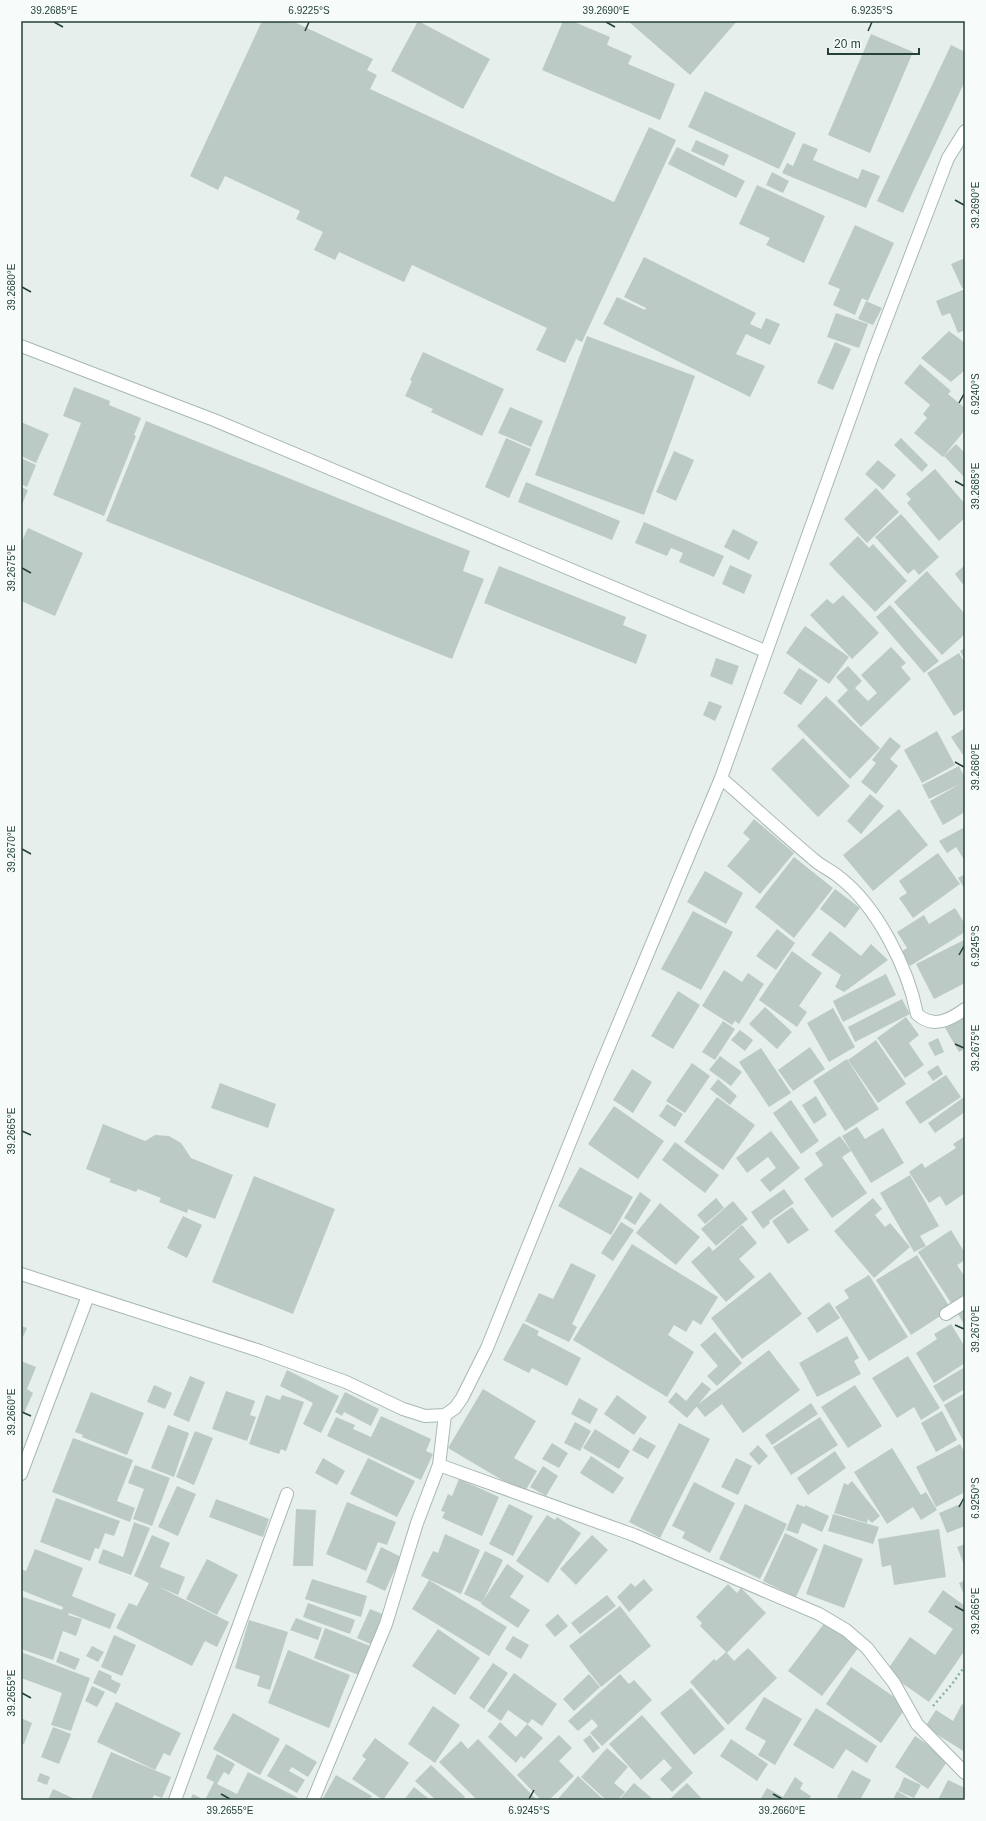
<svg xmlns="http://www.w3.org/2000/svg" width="986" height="1821" font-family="Helvetica,sans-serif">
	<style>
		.building { fill: #bbcac4 }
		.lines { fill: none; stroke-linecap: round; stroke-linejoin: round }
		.minor-casing { stroke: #a8b8b2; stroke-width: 14 }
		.path { stroke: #86b3a5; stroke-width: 2.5; stroke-dasharray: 2 3; stroke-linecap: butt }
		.minor { stroke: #fff; stroke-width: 12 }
		.ticks { fill: none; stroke: #24423a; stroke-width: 1.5 }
		.neatline { fill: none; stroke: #24423a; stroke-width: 1.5 }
		.ticks-label { font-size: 10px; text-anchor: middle; fill: #24423a }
	</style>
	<rect width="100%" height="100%" fill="#e6efeb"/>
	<path class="building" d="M 262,21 L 292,21 L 373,59 L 367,70 L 377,75 L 370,89 L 614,202 L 649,127 L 676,140 L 582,342 L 576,339 L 565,363 L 536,350 L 547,328 L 412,265 L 404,282 L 339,252 L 335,260 L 314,250 L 323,232 L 296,219 L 300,211 L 225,176 L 218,190 L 190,176 Z
		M 418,21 L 490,59 L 463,109 L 391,71 Z
		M 563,21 L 572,21 L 610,37 L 607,45 L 632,56 L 628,64 L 675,84 L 660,120 L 542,70 Z
		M 628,21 L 737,21 L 690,75 Z
		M 871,34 L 913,52 L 870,153 L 828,135 Z
		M 951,45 L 965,52 L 965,81 L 903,213 L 877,201 Z
		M 705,91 L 796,133 L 779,169 L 688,127 Z
		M 696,140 L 729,155 L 724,166 L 691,151 Z
		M 803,143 L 818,149 L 813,160 L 858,179 L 862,169 L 880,176 L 866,208 L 782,173 L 787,163 L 793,166 Z
		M 677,147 L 745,181 L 736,198 L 668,164 Z
		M 772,172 L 789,181 L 783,193 L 766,185 Z
		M 757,185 L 825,216 L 804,263 L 766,245 L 770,238 L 739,224 Z
		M 855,225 L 894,243 L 868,301 L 862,298 L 855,315 L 833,305 L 840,289 L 828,284 Z
		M 644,257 L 756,313 L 750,324 L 761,329 L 766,318 L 780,324 L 770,345 L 746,334 L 736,354 L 765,366 L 750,397 L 603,324 L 617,297 L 645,310 L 646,308 L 624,297 Z
		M 965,258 L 965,287 L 962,288 L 951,264 Z
		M 965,289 L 965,330 L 958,333 L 950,313 L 942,316 L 936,301 Z
		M 866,301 L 882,308 L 873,325 L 858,319 Z
		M 836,313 L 868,324 L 859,348 L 827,337 Z
		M 949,331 L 965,343 L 965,370 L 951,382 L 921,358 Z
		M 587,336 L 695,376 L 644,515 L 535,475 Z
		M 835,342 L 851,349 L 833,390 L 817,383 Z
		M 423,352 L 504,389 L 482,436 L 431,412 L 433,409 L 405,396 L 412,381 L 410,380 Z
		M 920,364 L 951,391 L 948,394 L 965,408 L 965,430 L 943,457 L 914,433 L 927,418 L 923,414 L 930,405 L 904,383 Z
		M 74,387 L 110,401 L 109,405 L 141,418 L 134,435 L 136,436 L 104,516 L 53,495 L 81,423 L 63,416 Z
		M 510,407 L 543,421 L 531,447 L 498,433 Z
		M 146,421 L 470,551 L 463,571 L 484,579 L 452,659 L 106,521 Z
		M 21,422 L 49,434 L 36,463 L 21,456 Z
		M 506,438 L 531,449 L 509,498 L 485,487 Z
		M 901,438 L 928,465 L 922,472 L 894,445 Z
		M 956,444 L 965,453 L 965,478 L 944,456 Z
		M 674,451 L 694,460 L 676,501 L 656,492 Z
		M 21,458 L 36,465 L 27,487 L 21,484 Z
		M 878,460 L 896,475 L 883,490 L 865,474 Z
		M 935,469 L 965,504 L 965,518 L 939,541 L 907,503 L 911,499 L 906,494 Z
		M 526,482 L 620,521 L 612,540 L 518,502 Z
		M 21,487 L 28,490 L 21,507 Z
		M 876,488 L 899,512 L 867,543 L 844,519 Z
		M 901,514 L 939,557 L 919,575 L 914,569 L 908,574 L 875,537 Z
		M 644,522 L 724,556 L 714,577 L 679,562 L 683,553 L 671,548 L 667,556 L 635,543 Z
		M 28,528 L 83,553 L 55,616 L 21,601 L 21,543 Z
		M 733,529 L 758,542 L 749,560 L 724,547 Z
		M 858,536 L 869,548 L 873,544 L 907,581 L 875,612 L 829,564 Z
		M 730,565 L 752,575 L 744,594 L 722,584 Z
		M 965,565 L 965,587 L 955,574 Z
		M 499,566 L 626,617 L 623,625 L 647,635 L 636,664 L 484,603 Z
		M 927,571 L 965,614 L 965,634 L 942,655 L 894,602 Z
		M 843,595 L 879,633 L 852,659 L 810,615 L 827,599 L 833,604 Z
		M 890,605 L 939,661 L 924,673 L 876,617 Z
		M 805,626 L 849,657 L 829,684 L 786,653 Z
		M 891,647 L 906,663 L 901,667 L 911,679 L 861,727 L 837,701 L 848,690 L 836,677 L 848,666 L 862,681 L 855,688 L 868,701 L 877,693 L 861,675 Z
		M 965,648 L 965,660 L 960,651 Z
		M 959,653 L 965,663 L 965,709 L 954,716 L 927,673 Z
		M 716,658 L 739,666 L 732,685 L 710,676 Z
		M 799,668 L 818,680 L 801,705 L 783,693 Z
		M 826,696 L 880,748 L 850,779 L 797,726 Z
		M 709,701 L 722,706 L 715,721 L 703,715 Z
		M 965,728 L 965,758 L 951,737 Z
		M 937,731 L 955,765 L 922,783 L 904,750 Z
		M 890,737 L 901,746 L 890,759 L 898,766 L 876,794 L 861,782 L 876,763 L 872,760 Z
		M 803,738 L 850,786 L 818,817 L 771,769 Z
		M 959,766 L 965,778 L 965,812 L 943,825 L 930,801 L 960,784 L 929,799 L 922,785 Z
		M 870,794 L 884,806 L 861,834 L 847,821 Z
		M 899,809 L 928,845 L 873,891 L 843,855 Z
		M 754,819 L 794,853 L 760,894 L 727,866 L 750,839 L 743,833 Z
		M 965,827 L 965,861 L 956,847 L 947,853 L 939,841 Z
		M 938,853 L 960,884 L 913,918 L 899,898 L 907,893 L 899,881 Z
		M 794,857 L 833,888 L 794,938 L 755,907 Z
		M 705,871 L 743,893 L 726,924 L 687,902 Z
		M 965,874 L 965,889 L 958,878 Z
		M 835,889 L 860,908 L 845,928 L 820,909 Z
		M 955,908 L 965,924 L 965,932 L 910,966 L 901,952 L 907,948 L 897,932 L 924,915 L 929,924 Z
		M 693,911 L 733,932 L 701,990 L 661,969 Z
		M 777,929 L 795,943 L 776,970 L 756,956 Z
		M 830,931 L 861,956 L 871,944 L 888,960 L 844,992 L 835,987 L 841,975 L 811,955 Z
		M 964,940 L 965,983 L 934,999 L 916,964 Z
		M 792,951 L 822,973 L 799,1006 L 807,1012 L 797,1027 L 759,1000 Z
		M 724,970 L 742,982 L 748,973 L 764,984 L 739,1024 L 735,1021 L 732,1025 L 702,1006 Z
		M 886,974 L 896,995 L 843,1022 L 833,1001 Z
		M 678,991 L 700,1005 L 673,1049 L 651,1036 Z
		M 902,999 L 910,1014 L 855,1042 L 848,1027 Z
		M 765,1007 L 792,1032 L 777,1049 L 749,1024 Z
		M 833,1008 L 855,1047 L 829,1062 L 807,1023 Z
		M 965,1015 L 965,1049 L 959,1052 L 944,1026 Z
		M 906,1017 L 919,1035 L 909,1043 L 924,1065 L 905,1078 L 877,1038 Z
		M 723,1021 L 735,1029 L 715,1060 L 702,1052 Z
		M 740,1030 L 753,1040 L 745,1051 L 731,1040 Z
		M 938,1038 L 944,1052 L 935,1056 L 928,1043 Z
		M 876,1040 L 906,1084 L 878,1103 L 848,1060 Z
		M 810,1047 L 825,1069 L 793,1091 L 778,1070 Z
		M 761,1048 L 791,1093 L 769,1107 L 739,1062 Z
		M 720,1056 L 742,1072 L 731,1086 L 709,1070 Z
		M 847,1059 L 879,1109 L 845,1131 L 813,1081 Z
		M 692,1063 L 710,1076 L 685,1113 L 666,1101 Z
		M 938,1065 L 943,1074 L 933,1081 L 927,1072 Z
		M 632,1069 L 652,1082 L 633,1113 L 613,1100 Z
		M 946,1075 L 961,1097 L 920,1124 L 905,1102 Z
		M 718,1079 L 737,1096 L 730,1105 L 710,1089 Z
		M 220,1083 L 276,1104 L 268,1128 L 211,1108 Z
		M 816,1096 L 827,1115 L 814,1124 L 802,1105 Z
		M 717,1097 L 755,1125 L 723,1170 L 684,1142 Z
		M 964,1097 L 965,1112 L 935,1133 L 928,1123 Z
		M 791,1100 L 819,1141 L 801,1154 L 773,1113 Z
		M 667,1104 L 683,1114 L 675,1127 L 659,1116 Z
		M 614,1106 L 664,1141 L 638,1179 L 588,1144 Z
		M 103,1124 L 145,1141 L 155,1135 L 169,1136 L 181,1143 L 191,1158 L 233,1175 L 215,1219 L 188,1209 L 187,1213 L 159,1202 L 161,1198 L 138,1189 L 136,1192 L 109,1182 L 111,1179 L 86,1169 Z
		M 857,1127 L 865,1139 L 883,1128 L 904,1163 L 871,1183 L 842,1136 Z
		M 771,1131 L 800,1168 L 770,1192 L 760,1180 L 776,1168 L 768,1157 L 747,1173 L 736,1158 Z
		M 840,1136 L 851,1151 L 842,1157 L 867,1193 L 832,1218 L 804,1179 L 823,1165 L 815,1153 Z
		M 965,1136 L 965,1193 L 946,1206 L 940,1196 L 929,1203 L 909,1172 L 922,1163 L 925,1168 L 956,1148 L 953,1144 Z
		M 675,1142 L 719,1175 L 705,1193 L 662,1160 Z
		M 580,1167 L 633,1197 L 611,1235 L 558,1206 Z
		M 910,1175 L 939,1226 L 920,1236 L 926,1246 L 914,1252 L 880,1193 Z
		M 254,1176 L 335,1209 L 293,1314 L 212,1282 Z
		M 784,1189 L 794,1203 L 769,1221 L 770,1223 L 763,1229 L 751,1212 Z
		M 640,1192 L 651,1200 L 635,1225 L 624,1218 Z
		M 716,1198 L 724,1208 L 705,1224 L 697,1215 Z
		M 873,1198 L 882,1209 L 875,1215 L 885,1227 L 890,1223 L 910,1247 L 874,1278 L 834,1231 Z
		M 733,1201 L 748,1219 L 716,1246 L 701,1229 Z
		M 660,1203 L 700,1237 L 676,1265 L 636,1233 Z
		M 792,1207 L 809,1230 L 788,1244 L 772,1221 Z
		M 183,1216 L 202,1225 L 187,1258 L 167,1248 Z
		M 621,1222 L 634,1230 L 613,1261 L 601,1253 Z
		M 742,1225 L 757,1243 L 739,1259 L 755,1277 L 726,1302 L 691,1262 L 709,1246 L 713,1251 Z
		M 951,1230 L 965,1253 L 965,1260 L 957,1265 L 965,1277 L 965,1294 L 951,1303 L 918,1252 Z
		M 632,1244 L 718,1297 L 701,1325 L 693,1320 L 686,1332 L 674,1325 L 668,1335 L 694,1352 L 667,1397 L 573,1340 Z
		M 917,1255 L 951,1309 L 911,1335 L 876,1280 Z
		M 571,1263 L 596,1275 L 572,1324 L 577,1327 L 569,1342 L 525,1321 L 539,1293 L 553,1299 Z
		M 770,1272 L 802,1314 L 742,1359 L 711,1318 Z
		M 869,1275 L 908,1337 L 869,1361 L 835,1307 L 849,1298 L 844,1290 Z
		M 829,1302 L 840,1318 L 817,1333 L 807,1318 Z
		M 965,1310 L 965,1326 L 958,1314 Z
		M 523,1323 L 539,1331 L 537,1335 L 581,1358 L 567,1386 L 532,1368 L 529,1373 L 503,1360 Z
		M 951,1324 L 965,1347 L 965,1363 L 934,1383 L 916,1353 L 937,1339 L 934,1334 Z
		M 21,1326 L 27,1328 L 21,1341 Z
		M 715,1332 L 742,1363 L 717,1386 L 707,1376 L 718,1366 L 700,1345 Z
		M 847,1336 L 859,1358 L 854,1361 L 861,1374 L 817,1397 L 799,1363 Z
		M 769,1350 L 800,1390 L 743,1433 L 722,1404 L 705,1417 L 696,1406 Z
		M 908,1356 L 940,1408 L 921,1420 L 914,1407 L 897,1418 L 872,1378 Z
		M 21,1361 L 36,1367 L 27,1389 L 33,1393 L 24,1413 L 21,1412 Z
		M 965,1367 L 965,1389 L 943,1402 L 933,1386 Z
		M 287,1370 L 339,1396 L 321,1433 L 303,1424 L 313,1403 L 280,1386 Z
		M 190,1376 L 205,1382 L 189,1422 L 173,1415 Z
		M 702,1382 L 711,1389 L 687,1418 L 668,1402 L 676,1392 L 686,1401 Z
		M 154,1385 L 172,1393 L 165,1409 L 147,1402 Z
		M 855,1385 L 882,1426 L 848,1448 L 821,1407 Z
		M 483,1389 L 536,1421 L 514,1458 L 537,1471 L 524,1493 L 448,1448 Z
		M 226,1391 L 255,1401 L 250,1415 L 256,1417 L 247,1441 L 212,1429 Z
		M 91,1392 L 144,1413 L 127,1455 L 82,1437 L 83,1435 L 75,1432 Z
		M 345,1392 L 379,1409 L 371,1426 L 344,1412 L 342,1416 L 335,1412 Z
		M 965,1393 L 965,1444 L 944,1405 Z
		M 266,1395 L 280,1400 L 282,1395 L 304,1402 L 286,1451 L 281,1449 L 279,1454 L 249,1444 Z
		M 617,1395 L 647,1417 L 634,1435 L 604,1414 Z
		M 579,1398 L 598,1409 L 590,1424 L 571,1414 Z
		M 811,1403 L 818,1414 L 772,1445 L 765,1435 Z
		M 942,1411 L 957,1440 L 936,1452 L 921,1423 Z
		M 381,1416 L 431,1439 L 426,1451 L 433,1454 L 421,1480 L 327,1436 L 336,1417 L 355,1425 L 353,1429 L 371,1437 Z
		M 820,1417 L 838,1445 L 791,1475 L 773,1447 Z
		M 575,1422 L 591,1431 L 580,1451 L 564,1443 Z
		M 679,1423 L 710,1439 L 660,1538 L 629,1522 Z
		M 168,1425 L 189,1433 L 174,1477 L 151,1468 Z
		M 595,1429 L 630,1451 L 619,1469 L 583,1448 Z
		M 195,1431 L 213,1438 L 194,1485 L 176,1477 Z
		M 640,1437 L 656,1446 L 648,1459 L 632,1450 Z
		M 73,1438 L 133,1460 L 117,1501 L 135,1508 L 130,1522 L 52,1492 Z
		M 552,1443 L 568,1453 L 559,1468 L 542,1459 Z
		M 960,1444 L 965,1453 L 965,1492 L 936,1507 L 916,1467 Z
		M 758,1445 L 768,1456 L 759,1465 L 749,1454 Z
		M 892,1448 L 921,1495 L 926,1492 L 937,1510 L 921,1520 L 913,1507 L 887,1524 L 854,1472 Z
		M 835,1451 L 846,1468 L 808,1495 L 797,1478 Z
		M 591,1456 L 624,1478 L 613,1494 L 580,1473 Z
		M 323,1458 L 345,1471 L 337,1485 L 315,1473 Z
		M 368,1458 L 415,1481 L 397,1517 L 350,1494 Z
		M 736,1458 L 752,1466 L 738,1495 L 721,1487 Z
		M 135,1465 L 170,1478 L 152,1526 L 133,1519 L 144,1489 L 128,1483 Z
		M 543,1466 L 558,1476 L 546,1496 L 530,1487 Z
		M 459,1479 L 499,1497 L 482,1536 L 442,1518 L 445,1512 L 441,1511 L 448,1494 L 452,1496 Z
		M 852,1481 L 880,1516 L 872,1523 L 868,1519 L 867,1523 L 834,1513 L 844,1483 L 848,1485 Z
		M 694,1482 L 735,1503 L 710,1553 L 682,1538 L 685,1532 L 672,1526 Z
		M 177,1486 L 196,1494 L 178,1536 L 158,1527 Z
		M 56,1498 L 120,1521 L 114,1536 L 105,1533 L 99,1549 L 95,1548 L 90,1561 L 40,1542 Z
		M 216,1499 L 269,1519 L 263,1537 L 209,1517 Z
		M 347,1502 L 396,1522 L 387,1545 L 378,1542 L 366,1571 L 326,1554 Z
		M 965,1502 L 965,1526 L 947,1533 L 939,1513 Z
		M 509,1504 L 533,1516 L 513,1556 L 489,1544 Z
		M 745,1504 L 787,1524 L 760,1579 L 719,1559 Z
		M 797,1504 L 805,1507 L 805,1505 L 829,1516 L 822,1532 L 802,1523 L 798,1534 L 786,1530 Z
		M 296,1509 L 316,1510 L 313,1566 L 293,1566 Z
		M 833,1514 L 879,1527 L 873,1544 L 828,1531 Z
		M 547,1515 L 555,1520 L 557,1517 L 581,1533 L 548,1583 L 516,1561 Z
		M 134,1522 L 150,1528 L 131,1575 L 98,1563 L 103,1549 L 123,1557 Z
		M 939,1529 L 946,1577 L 894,1585 L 891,1565 L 882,1567 L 878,1539 Z
		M 785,1533 L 818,1549 L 796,1597 L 763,1581 Z
		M 445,1534 L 480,1550 L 461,1594 L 421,1576 L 433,1551 L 438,1553 Z
		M 152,1535 L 170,1543 L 160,1567 L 185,1577 L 178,1595 L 157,1586 L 229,1622 L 217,1647 L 205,1641 L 192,1666 L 116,1628 L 129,1603 L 137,1606 L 149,1583 L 134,1576 Z
		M 592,1535 L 608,1550 L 576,1585 L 560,1569 Z
		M 824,1544 L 863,1559 L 844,1608 L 806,1594 Z
		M 965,1544 L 965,1567 L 957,1547 Z
		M 381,1547 L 401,1557 L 385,1591 L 366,1582 Z
		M 35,1549 L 83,1568 L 72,1596 L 116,1614 L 110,1629 L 69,1613 L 68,1615 L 82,1619 L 76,1636 L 63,1631 L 53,1660 L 21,1649 L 21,1601 L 23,1597 L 62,1610 L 63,1607 L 21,1590 L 21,1569 L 26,1571 Z
		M 485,1551 L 503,1560 L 482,1603 L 464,1594 Z
		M 207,1559 L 238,1575 L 217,1615 L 186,1599 Z
		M 507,1564 L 524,1576 L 510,1597 L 530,1610 L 518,1628 L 481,1604 Z
		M 312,1579 L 367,1596 L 361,1617 L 305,1599 Z
		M 644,1579 L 653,1590 L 629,1612 L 617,1597 L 631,1583 L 635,1587 Z
		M 429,1580 L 507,1627 L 489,1656 L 412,1609 Z
		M 965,1580 L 965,1597 L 959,1583 Z
		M 728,1584 L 737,1593 L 741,1588 L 766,1613 L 727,1653 L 734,1661 L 748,1648 L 777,1678 L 728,1725 L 690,1682 L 714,1659 L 716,1661 L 726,1652 L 700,1626 L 702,1623 L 696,1617 Z
		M 943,1590 L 965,1606 L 965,1650 L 929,1702 L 886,1672 L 910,1637 L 935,1655 L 953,1629 L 928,1612 Z
		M 607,1595 L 616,1606 L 580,1634 L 571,1623 Z
		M 308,1603 L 355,1620 L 350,1634 L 303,1617 Z
		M 620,1606 L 651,1646 L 601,1687 L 569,1646 Z
		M 370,1609 L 387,1616 L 375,1646 L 357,1638 Z
		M 558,1614 L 568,1626 L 555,1637 L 545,1625 Z
		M 296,1618 L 322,1628 L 318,1640 L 290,1630 Z
		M 249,1620 L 288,1632 L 270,1690 L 257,1686 L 260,1676 L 235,1668 Z
		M 826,1621 L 859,1647 L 822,1696 L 788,1671 Z
		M 325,1628 L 370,1646 L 359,1675 L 314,1658 Z
		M 438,1629 L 480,1658 L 455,1695 L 412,1666 Z
		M 114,1635 L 136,1645 L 122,1676 L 101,1667 Z
		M 513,1636 L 529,1645 L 521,1659 L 505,1649 Z
		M 92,1646 L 104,1652 L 98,1662 L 86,1656 Z
		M 288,1650 L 350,1675 L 329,1728 L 268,1703 Z
		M 60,1651 L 80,1659 L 75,1670 L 56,1662 Z
		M 21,1652 L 90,1678 L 71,1731 L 51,1725 L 62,1693 L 21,1678 Z
		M 493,1663 L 508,1673 L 484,1709 L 469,1698 Z
		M 851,1667 L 907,1706 L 881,1743 L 826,1704 Z
		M 99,1670 L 112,1676 L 111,1679 L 121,1684 L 116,1694 L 93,1683 Z
		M 514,1673 L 557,1704 L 542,1726 L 532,1719 L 528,1724 L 508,1710 L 501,1721 L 487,1711 Z
		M 589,1674 L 600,1687 L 574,1711 L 563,1699 Z
		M 620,1674 L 629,1684 L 634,1680 L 652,1700 L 602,1746 L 590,1733 L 598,1726 L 592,1719 L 578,1731 L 568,1721 Z
		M 92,1686 L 105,1692 L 97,1707 L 85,1701 Z
		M 691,1688 L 725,1729 L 694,1755 L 660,1713 Z
		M 764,1697 L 802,1719 L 775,1765 L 758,1755 L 766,1741 L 745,1729 Z
		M 116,1702 L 181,1733 L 170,1756 L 164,1753 L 155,1770 L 97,1742 Z
		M 962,1704 L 965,1706 L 965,1752 L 925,1727 L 936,1710 L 953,1721 Z
		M 433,1706 L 460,1725 L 435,1763 L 408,1744 Z
		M 816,1708 L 877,1746 L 867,1763 L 846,1749 L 833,1769 L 793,1745 Z
		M 233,1713 L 280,1739 L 260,1775 L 213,1749 Z
		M 642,1715 L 693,1773 L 672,1792 L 660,1779 L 672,1768 L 664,1759 L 641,1780 L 609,1744 Z
		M 21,1718 L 32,1723 L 24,1744 L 21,1743 Z
		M 500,1722 L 516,1737 L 527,1724 L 543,1738 L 524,1759 L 521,1756 L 516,1763 L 488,1737 Z
		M 53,1727 L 71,1734 L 59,1764 L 41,1757 Z
		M 559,1735 L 572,1748 L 559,1761 L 574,1776 L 549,1800 L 541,1800 L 517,1775 Z
		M 590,1735 L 600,1748 L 593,1753 L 583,1740 Z
		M 915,1736 L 949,1759 L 928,1789 L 895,1767 Z
		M 375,1738 L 409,1763 L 383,1800 L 352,1779 L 366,1759 L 362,1756 Z
		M 478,1739 L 537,1800 L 477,1800 L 439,1762 L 461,1741 L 468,1749 Z
		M 731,1739 L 768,1764 L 757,1781 L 720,1756 Z
		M 286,1744 L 317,1762 L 308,1777 L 292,1767 L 289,1771 L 305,1780 L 297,1793 L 267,1776 Z
		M 607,1748 L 628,1767 L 614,1783 L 625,1792 L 618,1800 L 606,1800 L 581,1777 Z
		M 111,1752 L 171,1777 L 162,1798 L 154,1795 L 152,1800 L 95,1800 L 91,1799 Z
		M 217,1754 L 235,1764 L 229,1775 L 224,1772 L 217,1784 L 237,1794 L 248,1772 L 302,1800 L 205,1800 L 214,1782 L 206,1778 Z
		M 431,1765 L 465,1797 L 462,1800 L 436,1800 L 415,1781 Z
		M 852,1770 L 871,1780 L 860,1800 L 842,1800 L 837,1797 Z
		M 40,1773 L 50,1777 L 47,1785 L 37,1781 Z
		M 336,1775 L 372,1796 L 369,1800 L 322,1800 Z
		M 578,1776 L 604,1800 L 557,1800 Z
		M 795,1777 L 803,1783 L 800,1789 L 811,1796 L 809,1800 L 760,1800 L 767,1788 L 783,1797 Z
		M 904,1777 L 921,1785 L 914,1798 L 898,1791 Z
		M 948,1780 L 965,1788 L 965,1800 L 938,1800 Z
		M 634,1783 L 654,1800 L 619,1800 Z
		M 687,1783 L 703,1800 L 669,1800 Z
		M 414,1787 L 430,1800 L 404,1800 Z
		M 53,1789 L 77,1800 L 48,1800 Z
		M 897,1791 L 913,1800 L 893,1800 Z
		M 193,1794 L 204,1800 L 190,1800 Z"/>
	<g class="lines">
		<defs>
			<path id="minor" d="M 21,346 L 214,420 L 765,651
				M 721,778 C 751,804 781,832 812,858 C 820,866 831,870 839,877 C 877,906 908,968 917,1014 C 933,1029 950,1020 965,1009
				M 21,1274 L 260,1351 L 346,1382 L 403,1409 L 425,1416 L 445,1415 L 455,1408 L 462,1398 L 487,1348 L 600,1068 L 721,778 L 873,354 L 948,158 L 965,131
				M 946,1314 L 965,1302
				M 439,1465 L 634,1535 L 819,1614 L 846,1630 L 867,1648 L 894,1683 L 917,1724 L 965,1773
				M 21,1474 L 88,1296
				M 175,1800 L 287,1494
				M 313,1800 L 386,1624 L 417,1523 L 439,1465 L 445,1415"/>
		</defs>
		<use href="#minor" class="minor-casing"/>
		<path class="path" d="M 933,1706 L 952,1684 L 965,1666"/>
		<use href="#minor" class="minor"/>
	</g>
	<path class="ticks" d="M 54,22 L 63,27M 606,22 L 615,27M 305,31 L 309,22M 868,31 L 872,22M 955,200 L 964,205M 22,287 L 31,292M 959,403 L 964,394M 955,481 L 964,486M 22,568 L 31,573M 955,762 L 964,767M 22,849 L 31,854M 959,955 L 964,946M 955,1044 L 964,1048M 22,1131 L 31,1135M 955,1325 L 964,1329M 22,1412 L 31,1416M 959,1507 L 964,1498M 955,1606 L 964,1611M 22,1693 L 31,1698M 221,1794 L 230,1799M 773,1794 L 782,1799M 529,1799 L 534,1790"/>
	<rect width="986" height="1821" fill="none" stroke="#f7fbf9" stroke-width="44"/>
	<path d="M828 48v6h91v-6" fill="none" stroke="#24423a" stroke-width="2"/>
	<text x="834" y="48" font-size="12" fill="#24423a" stroke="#f7fbf9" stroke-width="3" paint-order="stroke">20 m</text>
	<rect x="22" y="22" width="942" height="1777" class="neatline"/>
	<g class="ticks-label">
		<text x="54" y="14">39.2685°E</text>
		<text x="309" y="14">6.9225°S</text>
		<text x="606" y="14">39.2690°E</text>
		<text x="872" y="14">6.9235°S</text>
		<text transform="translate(975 205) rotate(-90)" y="4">39.2690°E</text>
		<text transform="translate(11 287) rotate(-90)" y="4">39.2680°E</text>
		<text transform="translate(975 394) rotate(-90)" y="4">6.9240°S</text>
		<text transform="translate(975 486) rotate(-90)" y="4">39.2685°E</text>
		<text transform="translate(11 568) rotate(-90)" y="4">39.2675°E</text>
		<text transform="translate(975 767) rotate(-90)" y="4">39.2680°E</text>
		<text transform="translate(11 849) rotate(-90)" y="4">39.2670°E</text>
		<text transform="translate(975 946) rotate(-90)" y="4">6.9245°S</text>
		<text transform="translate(975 1048) rotate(-90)" y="4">39.2675°E</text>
		<text transform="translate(11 1131) rotate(-90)" y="4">39.2665°E</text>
		<text transform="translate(975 1329) rotate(-90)" y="4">39.2670°E</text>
		<text transform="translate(11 1412) rotate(-90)" y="4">39.2660°E</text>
		<text transform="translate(975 1498) rotate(-90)" y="4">6.9250°S</text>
		<text transform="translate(975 1611) rotate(-90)" y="4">39.2665°E</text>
		<text transform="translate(11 1693) rotate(-90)" y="4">39.2655°E</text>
		<text x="230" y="1814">39.2655°E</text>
		<text x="529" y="1814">6.9245°S</text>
		<text x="782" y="1814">39.2660°E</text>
	</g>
</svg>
